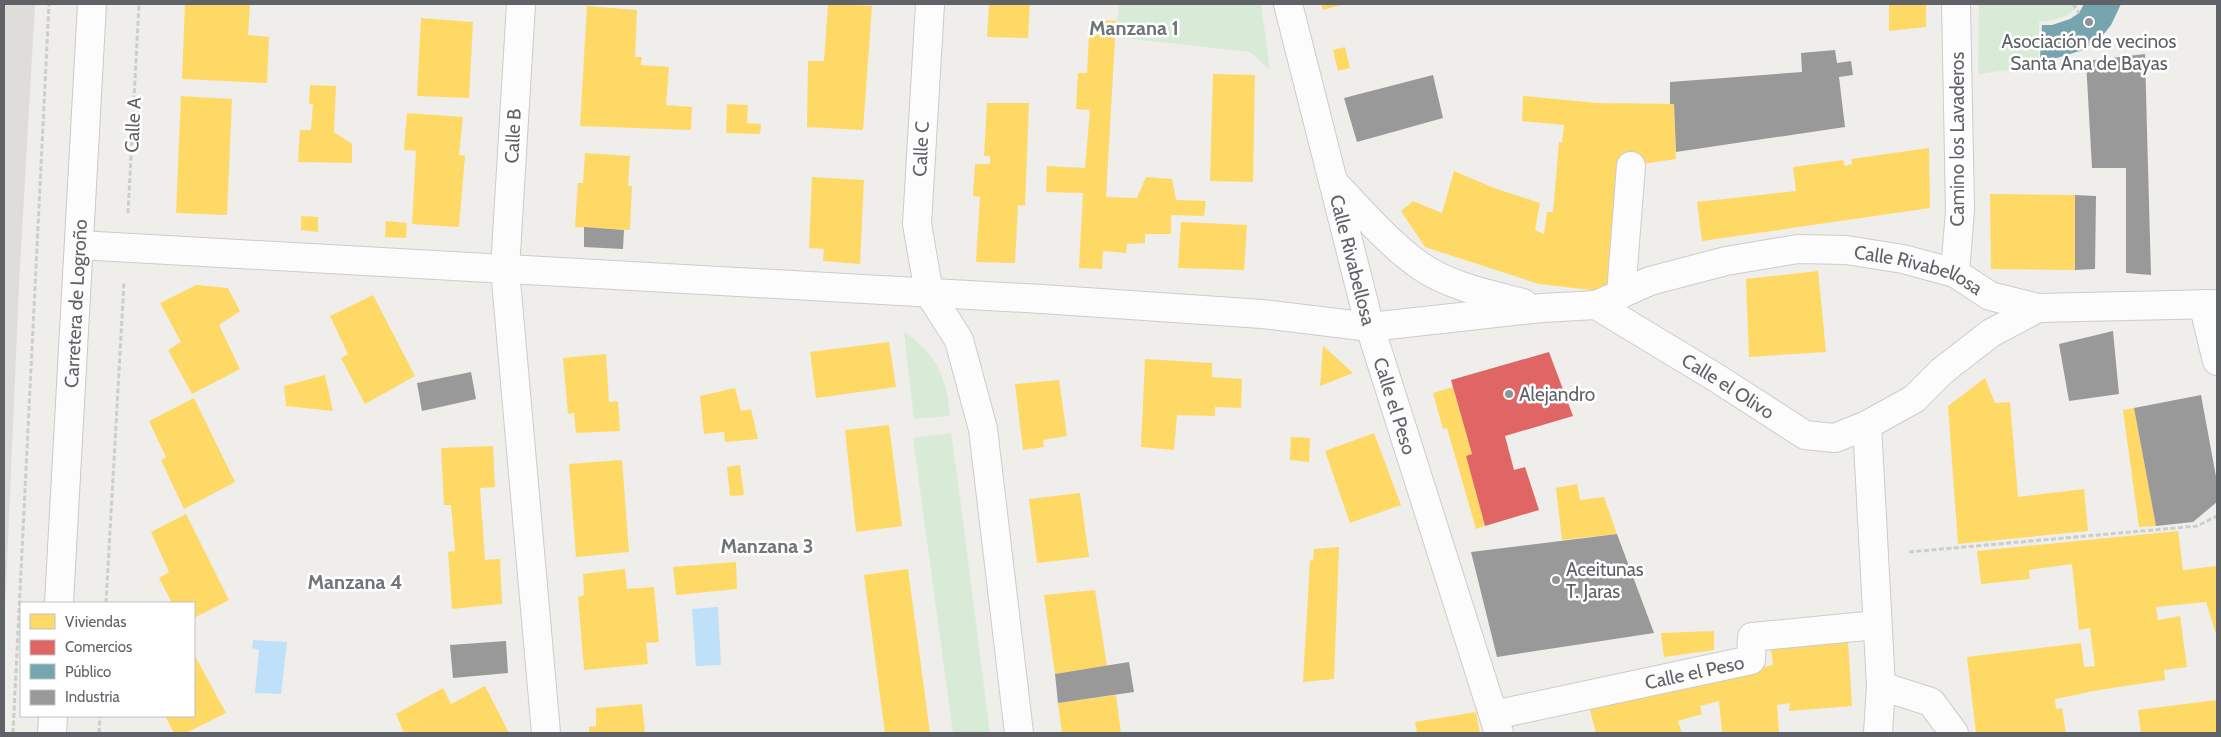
<svg xmlns="http://www.w3.org/2000/svg" width="2221" height="737" font-family="Cabin,sans-serif">
	<style>
		.industrial { fill: #dfddda }
		.green { fill: #d8ebd6 }
		.water { fill: #bfe0f9 }
		.homes { fill: #ffd966 }
		.shops { fill: #e06666 }
		.public { fill: #76a5af }
		.industry { fill: #999 }
		.lines { fill: none; stroke-linecap: round; stroke-linejoin: round }
		.minor-casing { stroke: #cbcccc; stroke-width: 30 }
		.secondary-casing { stroke: #cacacb; stroke-width: 30 }
		.path { stroke: #cacfcc; stroke-width: 3; stroke-dasharray: 5 2.5; stroke-linecap: butt }
		.minor { stroke: #fdfcfc; stroke-width: 28 }
		.secondary { stroke: #fdfcfc; stroke-width: 28 }
		.poi-dot { fill: #919496; stroke: #fff; stroke-width: 2 }
		.labels { text-anchor: middle; dominant-baseline: central; stroke-width: 5; stroke-linejoin: round; paint-order: stroke }
		.poi-label { font-size: 19px; fill: #5f6368; stroke: #fff; text-anchor: start }
		.street-label { font-size: 19px; fill: #5f6368; stroke: #fff }
		.neighbourhood-label { font-size: 20px; font-weight: bold; fill: #70757a; stroke: #fff }
	</style>
	<rect width="100%" height="100%" fill="#efeeea"/>
	<path class="industrial" d="M 4,4 L 35,4 L 19,285 L 4,633 Z"/>
	<path class="green" d="M 1119,4 L 1261,4 L 1270,70 L 1250,52 L 1116,37 Z
		M 1979,4 L 2079,4 C 2071,18 2053,20 2039,22 L 2038,66 L 1978,74 Z
		M 904,332 C 936,353 947,378 950,416 L 914,419 Z
		M 951,433 L 956,467 L 990,733 L 953,733 L 913,438 Z"/>
	<path class="water" d="M 718,607 L 721,665 L 696,666 L 692,609 Z
		M 253,640 L 287,642 L 281,694 L 255,693 L 259,650 L 252,648 Z"/>
	<path class="homes" d="M 185,4 L 250,4 L 248,35 L 269,37 L 267,83 L 182,79 Z
		M 828,4 L 872,6 L 863,130 L 807,127 L 808,61 L 824,61 Z
		M 989,4 L 1030,4 L 1028,38 L 987,37 Z
		M 1321,4 L 1344,4 L 1323,10 Z
		M 1889,4 L 1926,4 L 1926,27 L 1889,31 Z
		M 587,6 L 637,10 L 635,57 L 642,57 L 641,65 L 669,67 L 666,105 L 692,107 L 691,130 L 580,126 Z
		M 421,18 L 473,22 L 469,98 L 417,96 Z
		M 1098,20 L 1116,21 L 1106,197 L 1137,198 L 1146,177 L 1172,179 L 1176,200 L 1206,201 L 1204,216 L 1171,215 L 1171,234 L 1145,234 L 1145,243 L 1127,244 L 1126,253 L 1103,251 L 1102,269 L 1079,268 L 1083,193 L 1046,192 L 1047,166 L 1085,168 L 1090,110 L 1076,109 L 1078,73 L 1087,73 L 1089,36 L 1096,36 Z
		M 1345,47 L 1350,68 L 1338,71 L 1333,50 Z
		M 1213,74 L 1255,75 L 1253,182 L 1210,181 Z
		M 310,85 L 336,86 L 334,132 L 352,144 L 352,163 L 298,162 L 300,130 L 311,130 L 313,104 L 309,104 Z
		M 181,96 L 232,99 L 227,215 L 176,213 Z
		M 1523,96 L 1597,103 L 1674,104 L 1676,159 L 1622,167 L 1608,292 L 1539,284 L 1425,247 L 1401,211 L 1413,201 L 1442,213 L 1454,171 L 1494,188 L 1540,203 L 1535,230 L 1544,234 L 1547,212 L 1553,212 L 1559,142 L 1562,143 L 1564,125 L 1522,121 Z
		M 987,103 L 1029,103 L 1025,206 L 1018,205 L 1015,263 L 976,262 L 980,197 L 973,196 L 975,164 L 990,164 L 990,156 L 984,156 Z
		M 727,104 L 748,105 L 747,123 L 761,124 L 760,134 L 726,133 Z
		M 407,113 L 463,117 L 459,155 L 465,156 L 459,227 L 412,224 L 416,151 L 404,150 Z
		M 1929,148 L 1930,208 L 1702,241 L 1697,202 L 1796,191 L 1793,167 L 1843,160 L 1845,166 L 1852,164 L 1851,159 Z
		M 585,153 L 630,156 L 628,186 L 632,186 L 630,230 L 575,227 L 578,183 L 583,183 Z
		M 812,177 L 864,180 L 860,264 L 823,261 L 824,249 L 809,248 Z
		M 1990,194 L 2075,195 L 2075,270 L 1991,269 Z
		M 301,216 L 318,217 L 318,232 L 301,230 Z
		M 386,221 L 407,223 L 406,238 L 385,237 Z
		M 1181,222 L 1247,225 L 1244,270 L 1178,268 Z
		M 1818,271 L 1826,352 L 1749,357 L 1746,279 Z
		M 196,285 L 228,288 L 240,311 L 219,325 L 240,369 L 192,394 L 168,350 L 181,342 L 160,303 Z
		M 373,295 L 415,376 L 365,404 L 341,358 L 348,354 L 330,316 Z
		M 889,342 L 896,387 L 816,398 L 810,352 Z
		M 1323,346 L 1330,352 L 1353,373 L 1320,386 Z
		M 606,354 L 609,402 L 618,401 L 620,431 L 576,433 L 574,413 L 568,414 L 563,358 Z
		M 1145,359 L 1212,363 L 1212,377 L 1242,379 L 1241,408 L 1215,407 L 1215,416 L 1177,415 L 1174,450 L 1141,447 Z
		M 325,375 L 333,411 L 286,406 L 284,386 Z
		M 1985,378 L 1995,403 L 2010,402 L 2018,497 L 2084,489 L 2088,531 L 1958,544 L 1948,406 Z
		M 1059,380 L 1067,436 L 1043,440 L 1044,447 L 1023,450 L 1015,384 Z
		M 1453,387 L 1472,454 L 1466,456 L 1485,526 L 1476,529 L 1447,428 L 1443,429 L 1433,393 Z
		M 735,388 L 741,411 L 751,409 L 758,439 L 725,442 L 724,432 L 704,434 L 700,396 Z
		M 194,398 L 235,482 L 184,509 L 161,460 L 166,457 L 149,421 Z
		M 2134,408 L 2156,526 L 2139,527 L 2123,410 Z
		M 889,425 L 902,526 L 856,532 L 845,430 Z
		M 1374,433 L 1401,505 L 1350,523 L 1325,451 Z
		M 1291,437 L 1310,438 L 1309,462 L 1290,460 Z
		M 493,446 L 495,487 L 480,488 L 485,560 L 500,559 L 502,604 L 452,609 L 448,552 L 455,551 L 451,505 L 444,505 L 441,448 Z
		M 622,460 L 629,552 L 576,557 L 569,464 Z
		M 740,465 L 744,495 L 730,496 L 727,467 Z
		M 1577,484 L 1580,500 L 1604,497 L 1617,534 L 1562,540 L 1556,488 Z
		M 1080,493 L 1089,557 L 1037,563 L 1029,499 Z
		M 186,514 L 229,600 L 194,618 L 194,603 L 172,603 L 159,578 L 169,572 L 151,532 Z
		M 2178,531 L 2183,570 L 2217,566 L 2217,637 L 2206,602 L 2156,607 L 2158,620 L 2180,616 L 2187,667 L 2164,670 L 2165,680 L 2099,690 L 2055,699 L 2056,709 L 2062,708 L 2066,733 L 1976,733 L 1967,657 L 2081,643 L 2084,667 L 2095,666 L 2090,628 L 2079,630 L 2072,564 L 2029,570 L 2030,579 L 1981,584 L 1977,551 Z
		M 1339,547 L 1334,679 L 1303,682 L 1310,560 L 1313,561 L 1314,549 Z
		M 736,562 L 737,589 L 676,595 L 673,567 Z
		M 625,569 L 627,589 L 654,587 L 659,642 L 646,643 L 648,664 L 584,670 L 578,597 L 584,595 L 583,574 Z
		M 908,569 L 930,733 L 885,733 L 864,575 Z
		M 1095,590 L 1107,666 L 1055,674 L 1044,595 Z
		M 1714,631 L 1714,650 L 1664,657 L 1661,633 Z
		M 1848,640 L 1852,706 L 1789,711 L 1790,703 L 1777,705 L 1779,733 L 1722,733 L 1719,701 L 1700,706 L 1702,714 L 1678,721 L 1682,733 L 1596,733 L 1590,710 L 1717,676 L 1773,665 L 1771,648 Z
		M 194,654 L 226,713 L 186,733 L 174,733 L 165,716 L 194,716 Z
		M 485,686 L 509,733 L 404,733 L 396,714 L 443,688 L 451,704 Z
		M 1116,695 L 1121,733 L 1062,733 L 1058,703 Z
		M 2217,700 L 2217,733 L 2141,733 L 2138,710 Z
		M 642,704 L 645,733 L 589,733 L 589,727 L 596,726 L 596,708 Z
		M 1476,712 L 1480,733 L 1417,733 L 1415,722 Z"/>
	<path class="shops" d="M 1549,352 L 1573,416 L 1505,436 L 1514,470 L 1525,467 L 1539,510 L 1485,526 L 1466,456 L 1472,454 L 1451,380 Z"/>
	<path class="public" d="M 2084,4 L 2121,4 L 2111,25 L 2103,35 L 2083,50 L 2057,58 L 2040,58 L 2042,25 L 2052,25 L 2070,19 L 2079,13 Z"/>
	<path class="industry" d="M 1835,50 L 1837,63 L 1851,61 L 1853,75 L 1839,77 L 1845,127 L 1676,152 L 1674,104 L 1670,104 L 1670,82 L 1802,72 L 1801,53 Z
		M 2145,54 L 2147,131 L 2151,275 L 2126,273 L 2126,168 L 2092,168 L 2086,61 Z
		M 1433,75 L 1443,118 L 1357,142 L 1344,98 Z
		M 2075,195 L 2096,196 L 2095,269 L 2075,270 Z
		M 584,227 L 624,230 L 623,249 L 584,247 Z
		M 2113,331 L 2119,394 L 2069,401 L 2059,344 Z
		M 471,372 L 476,399 L 422,411 L 417,383 Z
		M 2201,395 L 2217,482 L 2217,502 L 2193,522 L 2156,526 L 2134,408 Z
		M 1617,534 L 1654,633 L 1497,657 L 1471,552 Z
		M 506,641 L 508,673 L 453,678 L 450,645 Z
		M 1129,662 L 1134,692 L 1058,703 L 1055,674 Z"/>
	<g class="lines">
		<defs>
			<g id="minor">
				<path d="M 521,4 L 505,269 L 546,733"/>
				<path d="M 930,4 L 917,224 L 929,293 L 959,340 L 983,429 L 1019,733"/>
				<path id="s1" d="M 1288,4 L 1370,327 L 1499,733"/>
				<path d="M 1336,185 C 1363,213 1390,245 1422,267 C 1449,286 1492,295 1523,303"/>
				<path id="s2" d="M 79,245 L 1042,299 L 1262,314 L 1370,327 L 1542,308 L 1596,305 L 1650,281 L 1726,261 L 1798,249 L 1846,250 L 1903,259 L 1955,273 L 1990,296 L 2038,308 L 2217,304"/>
				<path d="M 1955,273 L 1960,210 L 1956,4"/>
				<path d="M 1621,294 L 1631,166"/>
				<path d="M 2203,304 L 2217,361"/>
				<path id="s3" d="M 1596,305 L 1715,377 L 1805,435 L 1835,438 L 1867,425 L 1914,399 L 1942,371 L 1991,333 L 2038,308"/>
				<path d="M 1867,425 L 1881,686 L 1878,733"/>
				<path d="M 1881,686 L 1931,702 L 1954,733"/>
				<path id="s4" d="M 1494,715 L 1751,660 L 1752,637 L 1876,625"/>
			</g>
			<g id="secondary">
				<path id="s5" d="M 59,603 L 92,4"/>
				<path d="M 52,733 L 53,716"/>
			</g>
		</defs>
		<use href="#minor" class="minor-casing"/>
		<use href="#secondary" class="secondary-casing"/>
		<path class="path" d="M 2073,4 L 2079,13
			M 128,213 L 139,4
			M 1909,552 L 2197,526 L 2217,516
			M 106,603 L 124,282
			M 13,733 L 49,4
			M 99,733 L 100,716"/>
		<use href="#minor" class="minor"/>
		<use href="#secondary" class="secondary"/>
	</g>
	<g class="poi-dot">
		<circle cx="2089" cy="22" r="5"/>
		<circle cx="1509" cy="394" r="5"/>
		<circle cx="1556" cy="580" r="5"/>
	</g>
	<g class="labels">
		<g class="poi-label">
			<text x="2089" y="41" text-anchor="middle">Asociación de vecinos<tspan x="2089" dy="22">Santa Ana de Bayas</tspan></text>
			<text x="1519" y="394">Alejandro</text>
			<text x="1566" y="569">Aceitunas<tspan x="1566" dy="22">T. Jaras</tspan></text>
		</g>
		<g class="street-label">
			<text transform="translate(133 125) rotate(-87)">Calle A</text>
			<text transform="translate(513 136) rotate(-87)">Calle B</text>
			<text transform="translate(1957 139) rotate(-90)">Camino los Lavaderos</text>
			<text transform="translate(921 149) rotate(-87)">Calle C</text>
			<text stroke="none"><textPath href="#s1" startOffset="264">Calle Rivabellosa</textPath></text>
			<text stroke="none"><textPath href="#s2" startOffset="1855">Calle Rivabellosa</textPath></text>
			<text stroke="none"><textPath href="#s5" startOffset="300">Carretera de Logroño</textPath></text>
			<text stroke="none"><textPath href="#s3" startOffset="155">Calle el Olivo</textPath></text>
			<text stroke="none"><textPath href="#s1" startOffset="416">Calle el Peso</textPath></text>
			<text stroke="none"><textPath href="#s4" startOffset="205">Calle el Peso</textPath></text>
		</g>
		<g class="neighbourhood-label">
			<text x="1134" y="28">Manzana 1</text>
			<text x="767" y="546">Manzana 3</text>
			<text x="355" y="582">Manzana 4</text>
		</g>
	</g>
	<rect width="2221" height="737" fill="none" stroke="#5f6368" stroke-width="10"/>
	<rect x="20" y="602" width="175" height="115" fill="#ffffff" stroke="#bfc1c3"/>
	<rect x="30" y="614" width="25" height="15" fill="#ffd966" stroke="#bfc1c3"/>
	<text x="65" y="627" font-size="15" fill="#5f6368">Viviendas</text>
	<rect x="30" y="640" width="25" height="15" fill="#e06666" stroke="#bfc1c3"/>
	<text x="65" y="652" font-size="15" fill="#5f6368">Comercios</text>
	<rect x="30" y="664" width="25" height="15" fill="#76a5af" stroke="#bfc1c3"/>
	<text x="65" y="677" font-size="15" fill="#5f6368">Público</text>
	<rect x="30" y="690" width="25" height="15" fill="#999999" stroke="#bfc1c3"/>
	<text x="65" y="702" font-size="15" fill="#5f6368">Industria</text>
</svg>
